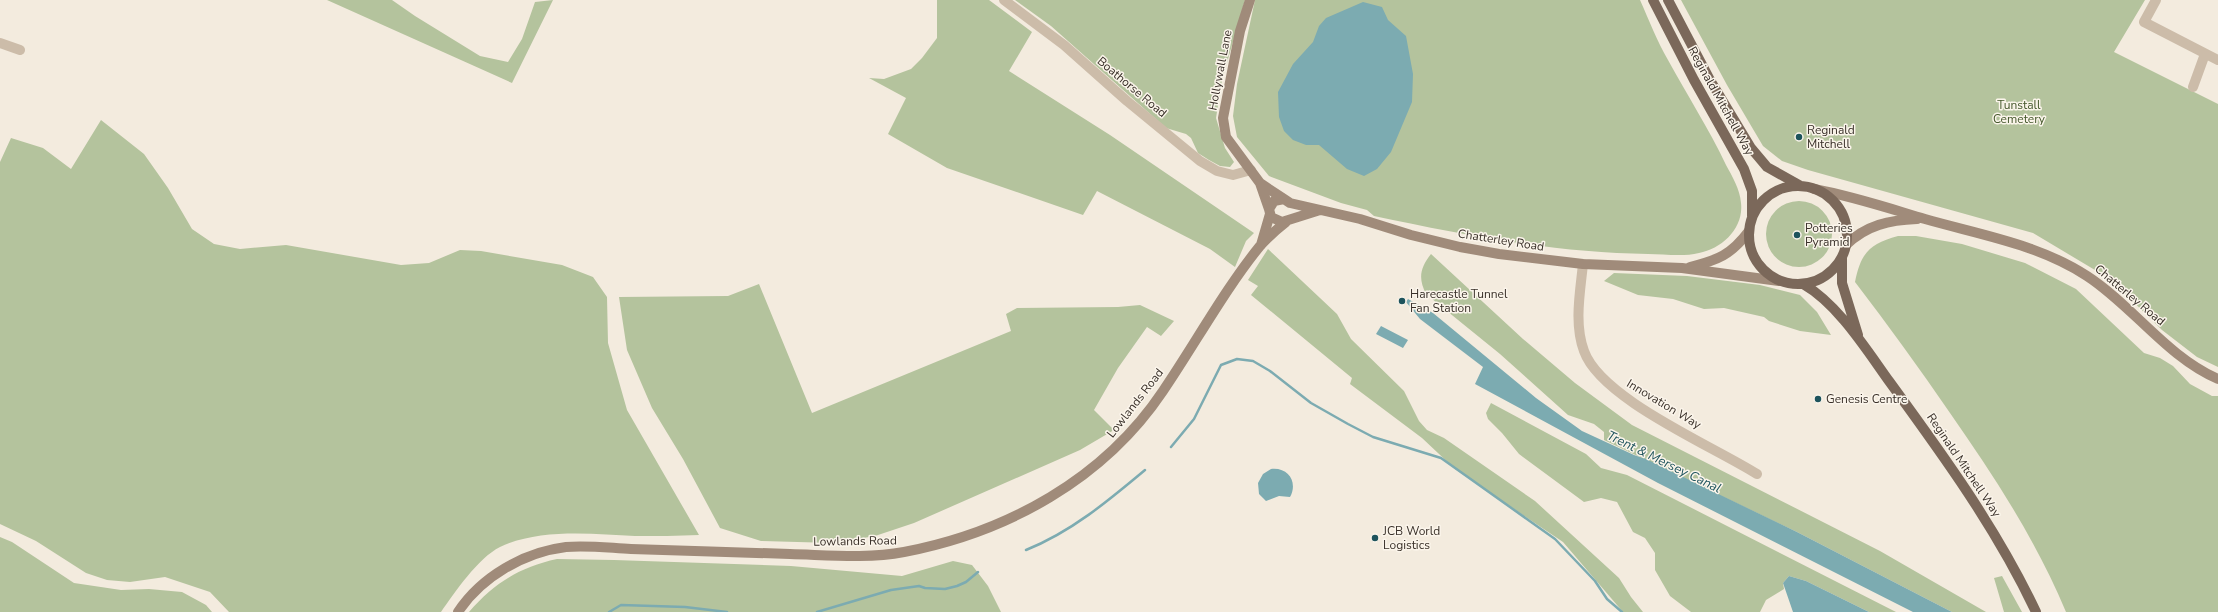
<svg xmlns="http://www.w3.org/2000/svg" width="2218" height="612" font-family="'Nunito Sans',sans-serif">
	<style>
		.green { fill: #b4c39d }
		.water { fill: #7cabb1 }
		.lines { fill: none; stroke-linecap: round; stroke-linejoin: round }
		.stream { stroke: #7cabb1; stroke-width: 2.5 }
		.street { stroke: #ccbca9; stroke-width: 10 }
		.secondary { stroke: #a08b7a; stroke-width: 10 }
		.primary { stroke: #7b685a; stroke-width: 10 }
		.poi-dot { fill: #1d535c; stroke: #fbf5eb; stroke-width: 1.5 }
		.labels { text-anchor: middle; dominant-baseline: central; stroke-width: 3; stroke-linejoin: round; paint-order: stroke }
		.street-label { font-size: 12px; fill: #393029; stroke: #fbf5eb }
		.park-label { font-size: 12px; fill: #45582c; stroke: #fbf5eb }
		.poi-label { font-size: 12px; fill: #393029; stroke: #fbf5eb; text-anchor: start }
		.water-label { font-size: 13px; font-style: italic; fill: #1d535c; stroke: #fbf5eb }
	</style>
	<rect width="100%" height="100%" fill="#f3ebde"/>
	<path class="green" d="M 327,0 L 392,0 L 415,16 L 480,56 L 508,62 L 522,39 L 535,2 L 553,0 L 512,83 Z
		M 937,0 L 989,0 L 1032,32 L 1009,71 L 1110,135 L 1254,233 L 1246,241 L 1235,267 L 1210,249 L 1097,191 L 1083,215 L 947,168 L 888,134 L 906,98 L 869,78 L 884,79 L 911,69 L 922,58 L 937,38 Z
		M 1015,0 L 1245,0 L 1222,80 L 1216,118 L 1225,148 L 1234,162 L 1230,167 L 1220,166 L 1209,160 L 1198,153 L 1191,138 L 1186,134 L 1166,128 L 1051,26 Z
		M 1255,0 L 1640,0 C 1649,20 1657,41 1668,60 C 1687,95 1709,129 1726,165 C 1732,176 1740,189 1741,203 C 1744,228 1722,249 1699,253 C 1683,257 1664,254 1648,254 C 1555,253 1464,235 1374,216 L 1367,210 L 1341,203 L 1269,176 L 1237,137 L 1233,116 L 1237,84 Z
		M 1681,0 L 2145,0 L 2114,52 L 2218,104 L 2218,367 L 2197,357 L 2162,330 L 2110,279 L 2033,233 L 1808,170 L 1782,161 L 1763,146 L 1727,85 Z
		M 101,120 L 144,154 L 168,188 L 192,229 L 214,244 L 240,249 L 286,245 L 401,265 L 429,263 L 460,250 L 481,251 L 562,265 L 593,277 L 607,297 L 608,343 L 627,410 L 699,535 C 678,536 656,536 635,536 C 593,534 540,528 500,547 C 478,558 455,592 441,612 L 229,612 L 210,592 L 165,577 L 130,582 L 107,580 L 86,573 L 36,541 L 0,524 L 0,162 L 11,138 L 43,148 L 71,169 Z
		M1766 234a33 33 0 1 1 66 0a33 33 0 1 1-66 0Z
		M 1898,236 L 1916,236 L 1962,244 L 2025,263 L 2076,289 L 2144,353 L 2160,358 L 2173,366 L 2190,384 L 2212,396 L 2218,396 L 2218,612 L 2066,612 C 2036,540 1994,476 1950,413 C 1919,368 1888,325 1855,282 C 1861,252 1870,244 1898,236 Z
		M 1268,249 L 1337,314 L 1351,339 L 1404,391 L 1419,421 L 1427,430 L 1444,438 L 1535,501 L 1619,578 L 1631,597 L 1643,612 L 1623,612 L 1563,542 L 1455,469 L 1422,438 L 1350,384 L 1352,378 L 1251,295 L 1258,286 L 1248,280 Z
		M 1431,254 L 1523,339 L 1575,383 L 1632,425 L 1880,551 L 1986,612 L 1952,612 L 1797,532 L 1604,440 L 1604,432 L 1594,424 L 1568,415 L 1500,354 L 1426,294 C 1418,278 1420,268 1431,254 Z
		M 1614,273 L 1687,276 L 1760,285 L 1800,295 L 1817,312 L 1831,335 L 1800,331 L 1769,321 L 1764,317 L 1724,308 L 1704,309 L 1673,299 L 1638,295 L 1604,281 Z
		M 759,284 L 812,413 L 1011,331 L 1006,314 L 1017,308 L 1118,307 L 1140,305 L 1174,321 L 1161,336 L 1147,327 L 1118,368 L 1094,410 L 1114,430 L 1080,450 L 914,523 L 875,536 L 833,543 L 761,541 L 720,528 L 683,459 L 652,408 L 627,350 L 619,297 L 728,296 Z
		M 1491,403 L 1586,454 L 1601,468 L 1627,475 L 1896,612 L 1869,612 L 1806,581 L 1789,576 L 1783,583 L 1784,589 L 1766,600 L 1760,612 L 1691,612 L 1670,596 L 1655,570 L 1655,553 L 1645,538 L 1633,532 L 1617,502 L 1601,498 L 1584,502 L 1519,454 L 1502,433 L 1488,419 L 1486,413 Z
		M 0,537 L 12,542 L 74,583 L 121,590 L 149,589 L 182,592 L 206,605 L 212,612 L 0,612 Z
		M 557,559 L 614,560 L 791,566 L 902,576 L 953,561 L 972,565 L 988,586 L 1001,612 L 469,612 C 494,583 520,567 557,559 Z
		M 2002,576 L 2022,612 L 2004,612 L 1994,578 Z"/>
	<path class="water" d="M 1363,2 L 1382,7 L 1388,20 L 1406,36 L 1413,74 L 1412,102 L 1391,152 L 1377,169 L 1364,176 L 1347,169 L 1319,145 L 1306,145 L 1293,140 L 1284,131 L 1279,117 L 1278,92 L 1293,64 L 1313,42 L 1319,26 L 1326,18 Z
		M 1408,299 L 1433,313 L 1536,398 L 1582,431 L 1634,455 L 1646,459 L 1797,532 L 1952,612 L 1913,612 L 1658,483 L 1475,384 L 1483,367 L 1420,319 L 1406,302 Z
		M 1381,326 L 1408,340 L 1403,348 L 1376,334 Z
		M 1271,469 C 1289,467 1298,483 1290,497 L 1279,496 L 1266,501 L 1259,494 L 1258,483 L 1263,474 Z
		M 1789,576 L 1806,581 L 1869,612 L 1793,612 L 1783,583 Z"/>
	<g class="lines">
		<path class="stream" d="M 1171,447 L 1194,419 L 1221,365 L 1237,359 L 1253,361 L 1270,371 L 1311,403 L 1348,424 L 1373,437 L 1441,458 L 1555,539 L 1595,581 L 1607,599 L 1622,612
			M 1026,550 C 1071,532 1108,501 1145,470
			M 609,612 L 621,605 L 685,607 L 727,612
			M 817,612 L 891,590 L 919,586 L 925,588 L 945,589 L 957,586 L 966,582 L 978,572"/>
		<path class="street" d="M 1004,0 L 1064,45 L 1127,101 L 1200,161 L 1217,171 L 1233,175 L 1251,170
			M 2156,0 L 2144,22 L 2218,60
			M 0,43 L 20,50
			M 2193,87 L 2205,54
			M 1583,264 C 1580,293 1574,324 1584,351 C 1601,399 1713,446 1757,474"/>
		<path class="secondary" d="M 1250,0 L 1240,31 L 1223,118 L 1226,137 L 1260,183 L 1269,209
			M 1260,183 L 1284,199
			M 1814,189 C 1852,196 1888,208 1925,219 C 1981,235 2038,244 2087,276 C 2133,306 2167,357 2218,379
			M 1320,210 L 1282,222 L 1271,217 L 1269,209 L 1274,201 L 1284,199 L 1290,203 L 1360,219 L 1411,235 L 1460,247 L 1499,254 L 1583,264 L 1682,268 L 1779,281
			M 1261,245 L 1270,214
			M 1846,245 C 1866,225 1890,220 1917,219
			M 1690,267 C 1718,260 1731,255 1749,231
			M 458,612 C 481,577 524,552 566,547 C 587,545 610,548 631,549 C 684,551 737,552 790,554 C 828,555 867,559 904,552 C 1008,532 1104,479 1163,391 C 1195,344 1225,289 1260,246 C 1268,237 1277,229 1286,222"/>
		<path class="primary" d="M 1653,0 L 1694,80 L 1744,169 L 1752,191 L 1752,216
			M 1668,0 L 1710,80 L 1751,148 L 1767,167 L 1801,186
			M1749 235a49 49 0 1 1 98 0a49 49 0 1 1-98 0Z
			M 1842,258 L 1842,283 L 1858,335
			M 1803,284 C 1838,304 1866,349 1889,381 C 1943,455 1997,529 2036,612"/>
	</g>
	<g class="poi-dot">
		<circle cx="1799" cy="137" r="4"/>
		<circle cx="1797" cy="235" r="4"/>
		<circle cx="1402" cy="301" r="4"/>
		<circle cx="1818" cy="399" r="4"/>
		<circle cx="1375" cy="538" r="4"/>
	</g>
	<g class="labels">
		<g class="street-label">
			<text transform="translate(1220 70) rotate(-79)">Hollywall Lane</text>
			<text transform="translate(1132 87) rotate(40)">Boathorse Road</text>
			<text transform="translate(1721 101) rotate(61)">Reginald Mitchell Way</text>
			<text transform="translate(1501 240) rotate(9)">Chatterley Road</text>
			<text transform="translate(2130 295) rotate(40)">Chatterley Road</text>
			<text transform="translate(1135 403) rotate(-52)">Lowlands Road</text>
			<text transform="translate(1664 404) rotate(31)">Innovation Way</text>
			<text transform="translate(1964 465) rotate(56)">Reginald Mitchell Way</text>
			<text transform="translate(855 541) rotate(-1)">Lowlands Road</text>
		</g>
		<g class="park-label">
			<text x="2019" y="105">Tunstall<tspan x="2019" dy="14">Cemetery</tspan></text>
		</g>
		<g class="poi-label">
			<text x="1807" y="130">Reginald<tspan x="1807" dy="14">Mitchell</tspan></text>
			<text x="1805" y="228">Potteries<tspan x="1805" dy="14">Pyramid</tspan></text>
			<text x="1410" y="294">Harecastle Tunnel<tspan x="1410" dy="14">Fan Station</tspan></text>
			<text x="1826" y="399">Genesis Centre</text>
			<text x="1383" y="531">JCB World<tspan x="1383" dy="14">Logistics</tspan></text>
		</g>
		<g class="water-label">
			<text transform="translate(1664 462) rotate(26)">Trent &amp; Mersey Canal</text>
		</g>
	</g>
</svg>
